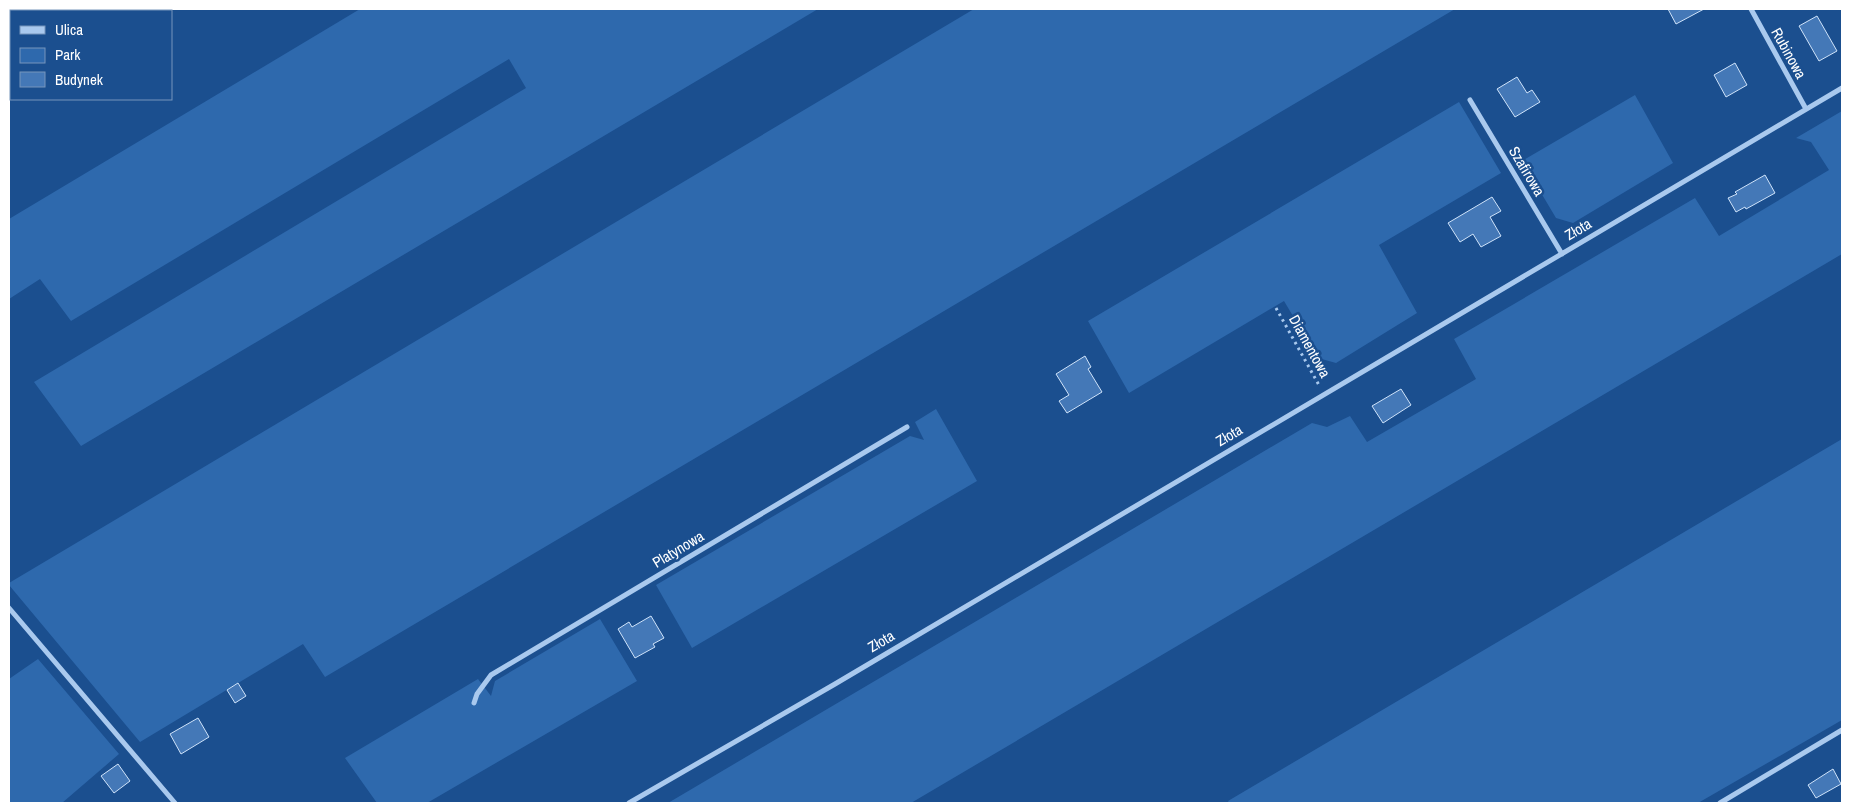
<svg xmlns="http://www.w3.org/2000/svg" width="1851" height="812" font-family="'Archivo Narrow',sans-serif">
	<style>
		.green { fill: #2e69ad }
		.building { fill: #4478b7; stroke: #cfe3fa }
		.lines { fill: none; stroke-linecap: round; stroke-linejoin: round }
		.path { stroke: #a9c9ee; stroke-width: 3; stroke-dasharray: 2.5 4; stroke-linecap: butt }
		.minor { stroke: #a9c9ee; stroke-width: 5 }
		.labels { text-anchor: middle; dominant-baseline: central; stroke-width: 5; stroke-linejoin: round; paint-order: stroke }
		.street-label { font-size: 15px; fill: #fff; stroke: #1b4f8f }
	</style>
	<rect width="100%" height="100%" fill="#1b4f8f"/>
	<path class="green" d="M 360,9 L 818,9 L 81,446 L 34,382 L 526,88 L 509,59 L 71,321 L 40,279 L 9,299 L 9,219 Z
		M 974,9 L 1455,9 L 325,677 L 303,644 L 140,742 L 9,585 L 9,583 Z
		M 1635,95 L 1673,163 L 1573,223 L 1556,218 L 1522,161 Z
		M 1459,102 L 1501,173 L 1379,245 L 1417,313 L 1336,363 L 1318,358 L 1284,301 L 1129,393 L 1088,321 Z
		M 1842,111 L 1842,254 L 911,803 L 668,803 L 1312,423 L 1327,427 L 1350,416 L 1367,442 L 1476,379 L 1454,339 L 1695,198 L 1719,236 L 1829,170 L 1811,142 L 1796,138 Z
		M 936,409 L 977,481 L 692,648 L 656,585 L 910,436 L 924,440 L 915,422 Z
		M 1842,439 L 1842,720 L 1698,803 L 1229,803 L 1228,801 Z
		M 600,619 L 637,681 L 427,803 L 377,803 L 345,758 L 478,679 L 491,696 L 495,681 Z
		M 38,659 L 119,754 L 62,803 L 9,803 L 9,679 Z"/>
	<path class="building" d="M 1668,9 L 1704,9 L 1676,24 Z
		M 1817,16 L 1837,51 L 1819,61 L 1799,26 Z
		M 1735,63 L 1747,85 L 1726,97 L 1714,75 Z
		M 1517,77 L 1527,93 L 1532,90 L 1540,102 L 1515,117 L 1497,89 Z
		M 1765,175 L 1775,193 L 1746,209 L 1745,207 L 1736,212 L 1728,198 L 1737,194 L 1735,192 Z
		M 1492,197 L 1501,211 L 1490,217 L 1501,236 L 1481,247 L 1473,234 L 1460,242 L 1448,223 Z
		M 1085,356 L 1091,367 L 1088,369 L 1102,392 L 1067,413 L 1059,401 L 1069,395 L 1056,374 Z
		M 1401,389 L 1411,405 L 1383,423 L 1372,406 Z
		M 651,616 L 664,638 L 653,644 L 655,647 L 635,658 L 618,629 L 629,622 L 632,627 Z
		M 238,683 L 246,696 L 235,703 L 227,690 Z
		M 198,718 L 209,737 L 181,754 L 170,734 Z
		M 118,764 L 130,781 L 114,793 L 101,776 Z
		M 1833,769 L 1841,784 L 1816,798 L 1808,785 Z"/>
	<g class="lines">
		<path class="path" d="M 1276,308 L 1320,387"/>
		<path class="minor" d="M 1751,9 L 1806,109
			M 1470,100 L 1562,254
			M 9,608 L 175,803
			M 474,703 L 477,694 L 491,675 L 907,427
			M 629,803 L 835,684 L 1842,88
			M 1720,803 L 1842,730"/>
	</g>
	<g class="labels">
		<g class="street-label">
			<text transform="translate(1789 53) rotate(61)">Rubinowa</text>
			<text transform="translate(1527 171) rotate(59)">Szafirowa</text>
			<text transform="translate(1578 229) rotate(-31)">Złota</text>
			<text transform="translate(1310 346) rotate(61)">Diamentowa</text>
			<text transform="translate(1229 435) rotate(-31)">Złota</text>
			<text transform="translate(678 549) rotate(-31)">Platynowa</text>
			<text transform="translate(881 641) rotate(-31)">Złota</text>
		</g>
	</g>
	<rect width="1851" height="812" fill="none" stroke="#ffffff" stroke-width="20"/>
	<rect x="10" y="10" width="162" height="90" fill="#1b4f8f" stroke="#7695bc"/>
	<rect x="20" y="26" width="25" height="8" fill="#a9c9ee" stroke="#7695bc"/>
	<text x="55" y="35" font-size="15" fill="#ffffff">Ulica</text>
	<rect x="20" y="48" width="25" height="15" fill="#2e69ad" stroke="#7695bc"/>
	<text x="55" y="60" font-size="15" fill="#ffffff">Park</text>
	<rect x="20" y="72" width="25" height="15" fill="#4478b7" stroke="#7695bc"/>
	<text x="55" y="85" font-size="15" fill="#ffffff">Budynek</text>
</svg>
